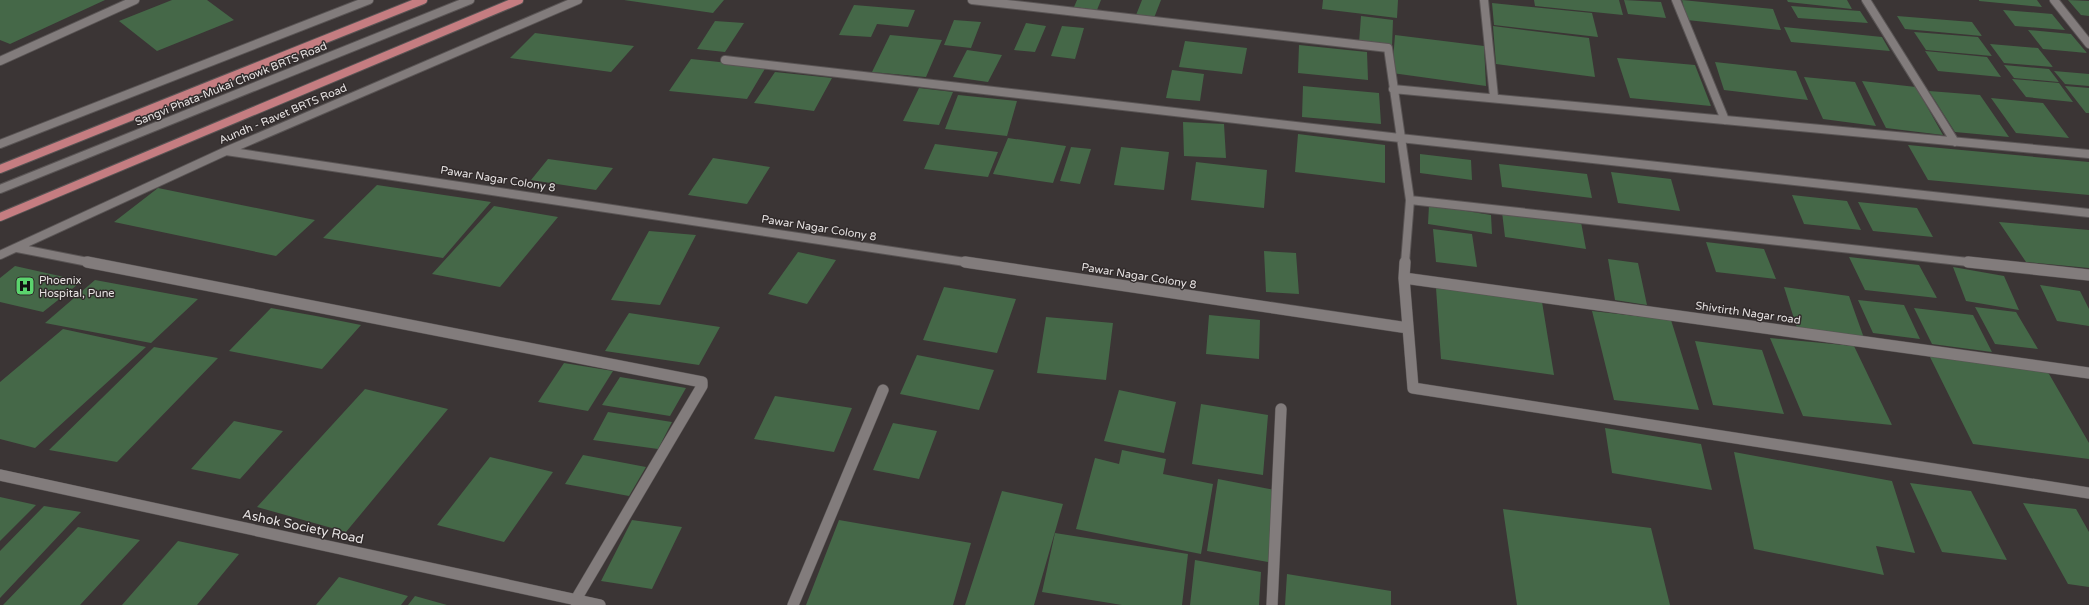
<svg xmlns="http://www.w3.org/2000/svg" width="2089" height="605" font-family="'Varela Round',sans-serif">
	<style>
		.building { fill: #456848 }
		.lines { fill: none; stroke-linecap: round; stroke-linejoin: round }
		.minor-far1-casing { stroke: #595454; stroke-width: 10 }
		.minor-casing { stroke: #595454; stroke-width: 12 }
		.major-casing { stroke: #595454; stroke-width: 10 }
		.minor-far1 { stroke: #827c7c; stroke-width: 8 }
		.minor { stroke: #827c7c; stroke-width: 11 }
		.major { stroke: #c57d81; stroke-width: 8 }
		.labels { text-anchor: middle; dominant-baseline: central; stroke-width: 3; stroke-linejoin: round; paint-order: stroke }
		.street-label { font-size: 11px; fill: #e6e2e2; stroke: #312b2b }
		.poi-label { font-size: 11px; fill: #e6e2e2; stroke: #312b2b; text-anchor: start }
		.near-street-label { font-size: 13px; fill: #e6e2e2; stroke: #312b2b }
	</style>
	<rect width="100%" height="100%" fill="#3b3535"/>
	<path class="building" d="M 0,0 L 105,0 L 10,44 L 0,40 Z
		M 172,0 L 207,0 L 234,20 L 157,51 L 119,21 Z
		M 624,0 L 724,0 L 713,13 Z
		M 1077,0 L 1101,0 L 1097,10 L 1074,7 Z
		M 1142,0 L 1161,0 L 1154,18 L 1136,15 Z
		M 1323,0 L 1398,0 L 1397,18 L 1322,9 Z
		M 1534,0 L 1619,0 L 1623,15 L 1535,6 Z
		M 1624,0 L 1661,2 L 1666,18 L 1628,14 Z
		M 1682,0 L 1773,9 L 1781,30 L 1687,20 Z
		M 1787,0 L 1847,0 L 1852,9 L 1788,2 Z
		M 1979,0 L 2037,0 L 2042,7 L 1979,1 Z
		M 2068,0 L 2089,1 L 2089,16 L 2081,15 Z
		M 1492,3 L 1592,13 L 1598,37 L 1494,25 Z
		M 854,5 L 915,10 L 908,27 L 877,24 L 871,37 L 839,35 Z
		M 1791,6 L 1860,11 L 1868,23 L 1798,18 Z
		M 2003,10 L 2052,14 L 2065,30 L 2015,26 Z
		M 1361,16 L 1393,20 L 1392,47 L 1359,43 Z
		M 1897,16 L 1972,22 L 1982,36 L 1905,29 Z
		M 954,20 L 981,22 L 971,48 L 944,45 Z
		M 715,21 L 744,23 L 725,52 L 697,49 Z
		M 1026,23 L 1046,26 L 1035,52 L 1014,50 Z
		M 1062,26 L 1084,28 L 1075,59 L 1051,56 Z
		M 1493,26 L 1589,38 L 1595,77 L 1496,64 Z
		M 1784,27 L 1882,37 L 1890,51 L 1791,42 Z
		M 2028,30 L 2071,34 L 2087,53 L 2043,49 Z
		M 1914,32 L 1978,37 L 1992,56 L 1926,50 Z
		M 535,33 L 634,46 L 611,72 L 510,58 Z
		M 890,35 L 942,40 L 926,77 L 872,72 Z
		M 1395,35 L 1484,46 L 1486,86 L 1392,73 Z
		M 1185,41 L 1247,48 L 1242,74 L 1179,67 Z
		M 1990,44 L 2038,48 L 2053,67 L 2004,63 Z
		M 1299,45 L 1367,52 L 1368,80 L 1298,73 Z
		M 967,50 L 1002,55 L 988,82 L 953,77 Z
		M 1925,51 L 1987,57 L 2001,77 L 1938,71 Z
		M 1617,58 L 1695,65 L 1711,106 L 1630,98 Z
		M 691,59 L 766,67 L 747,99 L 669,91 Z
		M 1715,62 L 1796,71 L 1808,100 L 1724,90 Z
		M 2004,65 L 2049,69 L 2059,82 L 2014,78 Z
		M 1172,70 L 1204,74 L 1200,101 L 1166,98 Z
		M 2054,71 L 2089,74 L 2089,86 L 2065,84 Z
		M 775,72 L 832,78 L 814,111 L 754,103 Z
		M 1804,77 L 1855,82 L 1876,126 L 1823,119 Z
		M 2012,79 L 2059,83 L 2073,102 L 2026,97 Z
		M 1862,81 L 1916,87 L 1943,135 L 1886,128 Z
		M 1303,86 L 1379,93 L 1381,124 L 1302,117 Z
		M 2065,86 L 2089,88 L 2089,113 L 2086,113 Z
		M 919,88 L 953,92 L 939,125 L 903,121 Z
		M 1929,91 L 1980,95 L 2009,137 L 1955,132 Z
		M 958,95 L 1017,101 L 1007,136 L 945,129 Z
		M 1991,98 L 2043,103 L 2069,138 L 2016,133 Z
		M 1183,122 L 1224,124 L 1226,158 L 1184,156 Z
		M 1298,134 L 1385,145 L 1385,183 L 1295,172 Z
		M 1008,138 L 1066,146 L 1053,183 L 993,174 Z
		M 935,144 L 998,152 L 988,177 L 924,169 Z
		M 1908,145 L 2089,162 L 2089,195 L 1928,180 Z
		M 1071,147 L 1091,149 L 1080,184 L 1060,181 Z
		M 1121,147 L 1169,152 L 1164,190 L 1114,185 Z
		M 1420,154 L 1471,160 L 1472,180 L 1420,173 Z
		M 713,158 L 770,167 L 747,204 L 688,195 Z
		M 548,159 L 613,168 L 596,190 L 531,180 Z
		M 1196,162 L 1267,170 L 1264,208 L 1191,200 Z
		M 1499,164 L 1587,174 L 1592,198 L 1502,187 Z
		M 1611,172 L 1671,179 L 1680,211 L 1618,203 Z
		M 377,185 L 491,202 L 443,258 L 323,238 Z
		M 158,188 L 315,220 L 276,256 L 114,222 Z
		M 1792,195 L 1847,201 L 1861,230 L 1804,224 Z
		M 1858,202 L 1917,208 L 1933,237 L 1873,231 Z
		M 1429,205 L 1491,215 L 1492,234 L 1428,224 Z
		M 494,206 L 558,217 L 500,287 L 432,274 Z
		M 1502,212 L 1581,222 L 1586,249 L 1505,237 Z
		M 1999,222 L 2089,230 L 2089,268 L 2026,262 Z
		M 1433,229 L 1472,234 L 1477,267 L 1436,262 Z
		M 649,231 L 696,235 L 660,305 L 611,300 Z
		M 1706,242 L 1764,249 L 1776,279 L 1716,272 Z
		M 1264,251 L 1296,253 L 1299,294 L 1266,292 Z
		M 798,252 L 836,260 L 807,304 L 768,294 Z
		M 1849,257 L 1919,265 L 1937,298 L 1865,290 Z
		M 1608,259 L 1638,263 L 1647,305 L 1615,300 Z
		M 15,266 L 82,281 L 43,312 L 0,302 L 0,278 Z
		M 1953,267 L 2004,276 L 2019,310 L 1966,301 Z
		M 95,280 L 198,299 L 151,343 L 45,323 Z
		M 2040,285 L 2080,291 L 2089,309 L 2089,326 L 2057,321 Z
		M 944,287 L 1016,299 L 997,353 L 923,340 Z
		M 1784,287 L 1849,296 L 1864,338 L 1797,328 Z
		M 1436,288 L 1542,302 L 1554,375 L 1441,359 Z
		M 1858,300 L 1904,305 L 1920,339 L 1873,333 Z
		M 1975,307 L 2016,312 L 2038,349 L 1995,344 Z
		M 271,308 L 316,316 L 361,325 L 322,369 L 229,351 Z
		M 1914,308 L 1973,315 L 1992,352 L 1932,344 Z
		M 1592,311 L 1671,320 L 1699,410 L 1614,400 Z
		M 629,313 L 720,327 L 699,365 L 605,351 Z
		M 1209,315 L 1260,320 L 1259,359 L 1206,354 Z
		M 1046,317 L 1113,323 L 1106,380 L 1037,373 Z
		M 63,329 L 146,347 L 35,448 L 0,439 L 0,382 Z
		M 1770,338 L 1854,346 L 1892,425 L 1803,416 Z
		M 1695,341 L 1762,350 L 1784,414 L 1713,405 Z
		M 154,347 L 218,358 L 117,462 L 49,450 Z
		M 1928,353 L 2045,367 L 2089,443 L 2089,459 L 1973,444 Z
		M 917,355 L 994,370 L 979,410 L 900,394 Z
		M 564,363 L 613,371 L 588,411 L 538,402 Z
		M 620,377 L 686,388 L 670,416 L 602,405 Z
		M 365,389 L 448,409 L 346,532 L 257,507 Z
		M 1119,390 L 1176,402 L 1164,453 L 1104,441 Z
		M 775,396 L 852,408 L 834,452 L 754,439 Z
		M 1201,404 L 1268,415 L 1263,475 L 1192,464 Z
		M 608,412 L 672,422 L 658,449 L 593,440 Z
		M 234,421 L 283,431 L 240,479 L 191,469 Z
		M 893,423 L 937,431 L 919,479 L 873,470 Z
		M 1605,428 L 1701,444 L 1712,490 L 1612,473 Z
		M 1122,450 L 1166,459 L 1163,474 L 1213,484 L 1201,554 L 1076,529 L 1095,458 L 1119,464 Z
		M 1734,452 L 1892,481 L 1915,553 L 1876,546 L 1884,575 L 1754,549 Z
		M 583,455 L 646,467 L 629,496 L 565,484 Z
		M 490,457 L 553,472 L 504,542 L 437,525 Z
		M 1218,479 L 1275,490 L 1268,562 L 1207,551 Z
		M 1910,483 L 1971,491 L 2007,560 L 1942,552 Z
		M 1002,491 L 1063,504 L 1034,605 L 965,605 Z
		M 0,497 L 36,505 L 0,541 Z
		M 2023,503 L 2076,509 L 2089,532 L 2089,587 L 2068,584 Z
		M 44,506 L 81,512 L 0,598 L 0,551 Z
		M 1503,509 L 1651,528 L 1670,605 L 1517,605 Z
		M 632,520 L 682,527 L 652,589 L 601,581 Z
		M 839,520 L 971,543 L 953,605 L 806,605 Z
		M 78,527 L 140,540 L 80,605 L 3,605 Z
		M 1055,533 L 1188,554 L 1182,605 L 1122,605 L 1042,592 Z
		M 178,541 L 239,554 L 197,605 L 122,605 Z
		M 1195,560 L 1261,572 L 1259,605 L 1190,605 Z
		M 1287,574 L 1391,591 L 1391,605 L 1285,605 Z
		M 339,577 L 408,596 L 401,605 L 316,605 Z
		M 415,596 L 447,605 L 408,605 Z"/>
	<g class="lines">
		<defs>
			<path id="minor-far1" d="M 972,0 L 1388,48 L 1410,200
				M 1484,0 L 1494,97
				M 1676,0 L 1725,120
				M 1866,0 L 1955,142
				M 2054,0 L 2089,44
				M 725,60 L 1400,138 L 2089,213
				M 0,61 L 135,0
				M 1393,89 L 2089,154
				M 0,144 L 369,0
				M 226,151 L 972,263
				M 0,189 L 470,0
				M 17,248 L 93,263
				M 0,255 L 226,151 L 578,0
				M 1405,263 L 1410,200 L 1977,263"/>
			<path id="minor" d="M 87,262 L 702,382 L 702,386 L 575,601
				M 965,262 L 1408,328
				M 1405,262 L 1404,278 L 1413,388 L 2089,493
				M 1968,262 L 2089,275
				M 1404,278 L 2089,373
				M 0,475 L 600,605
				M 793,605 L 883,390
				M 1272,605 L 1281,409"/>
			<path id="major" d="M 0,169 L 423,0
				M 0,217 L 519,0"/>
		</defs>
		<use href="#minor-far1" class="minor-far1-casing"/>
		<use href="#minor" class="minor-casing"/>
		<use href="#major" class="major-casing"/>
		<use href="#minor-far1" class="minor-far1"/>
		<use href="#minor" class="minor"/>
		<use href="#major" class="major"/>
	</g>
	<defs>
		<symbol id="hospital-square" viewBox="-11 -11 22 22"><rect x="-9" y="-9" width="18" height="18" rx="4" fill="#5bd56e" stroke="#312b2b"/><path d="M-5-5h3v3.5h4V-5h3V5h-3V1.5h-4V5h-3Z" fill="#111"/></symbol>
	</defs>
	<g fill-rule="evenodd">
		<use href="#hospital-square" x="14" y="275" width="22" height="22"/>
	</g>
	<g class="labels">
		<g class="street-label">
			<text transform="translate(231 84) rotate(-22)">Sangvi Phata-Mukai Chowk BRTS Road</text>
			<text transform="translate(283 114) rotate(-23)">Aundh - Ravet BRTS Road</text>
			<text transform="translate(498 179) rotate(9)">Pawar Nagar Colony 8</text>
			<text transform="translate(819 228) rotate(9)">Pawar Nagar Colony 8</text>
			<text transform="translate(1139 276) rotate(9)">Pawar Nagar Colony 8</text>
			<text transform="translate(1748 313) rotate(8)">Shivtirth Nagar road</text>
		</g>
		<g class="poi-label">
			<text x="39" y="280">Phoenix<tspan x="39" dy="13">Hospital, Pune</tspan></text>
		</g>
		<g class="near-street-label">
			<text transform="translate(303 527) rotate(12)">Ashok Society Road</text>
		</g>
	</g>
</svg>
